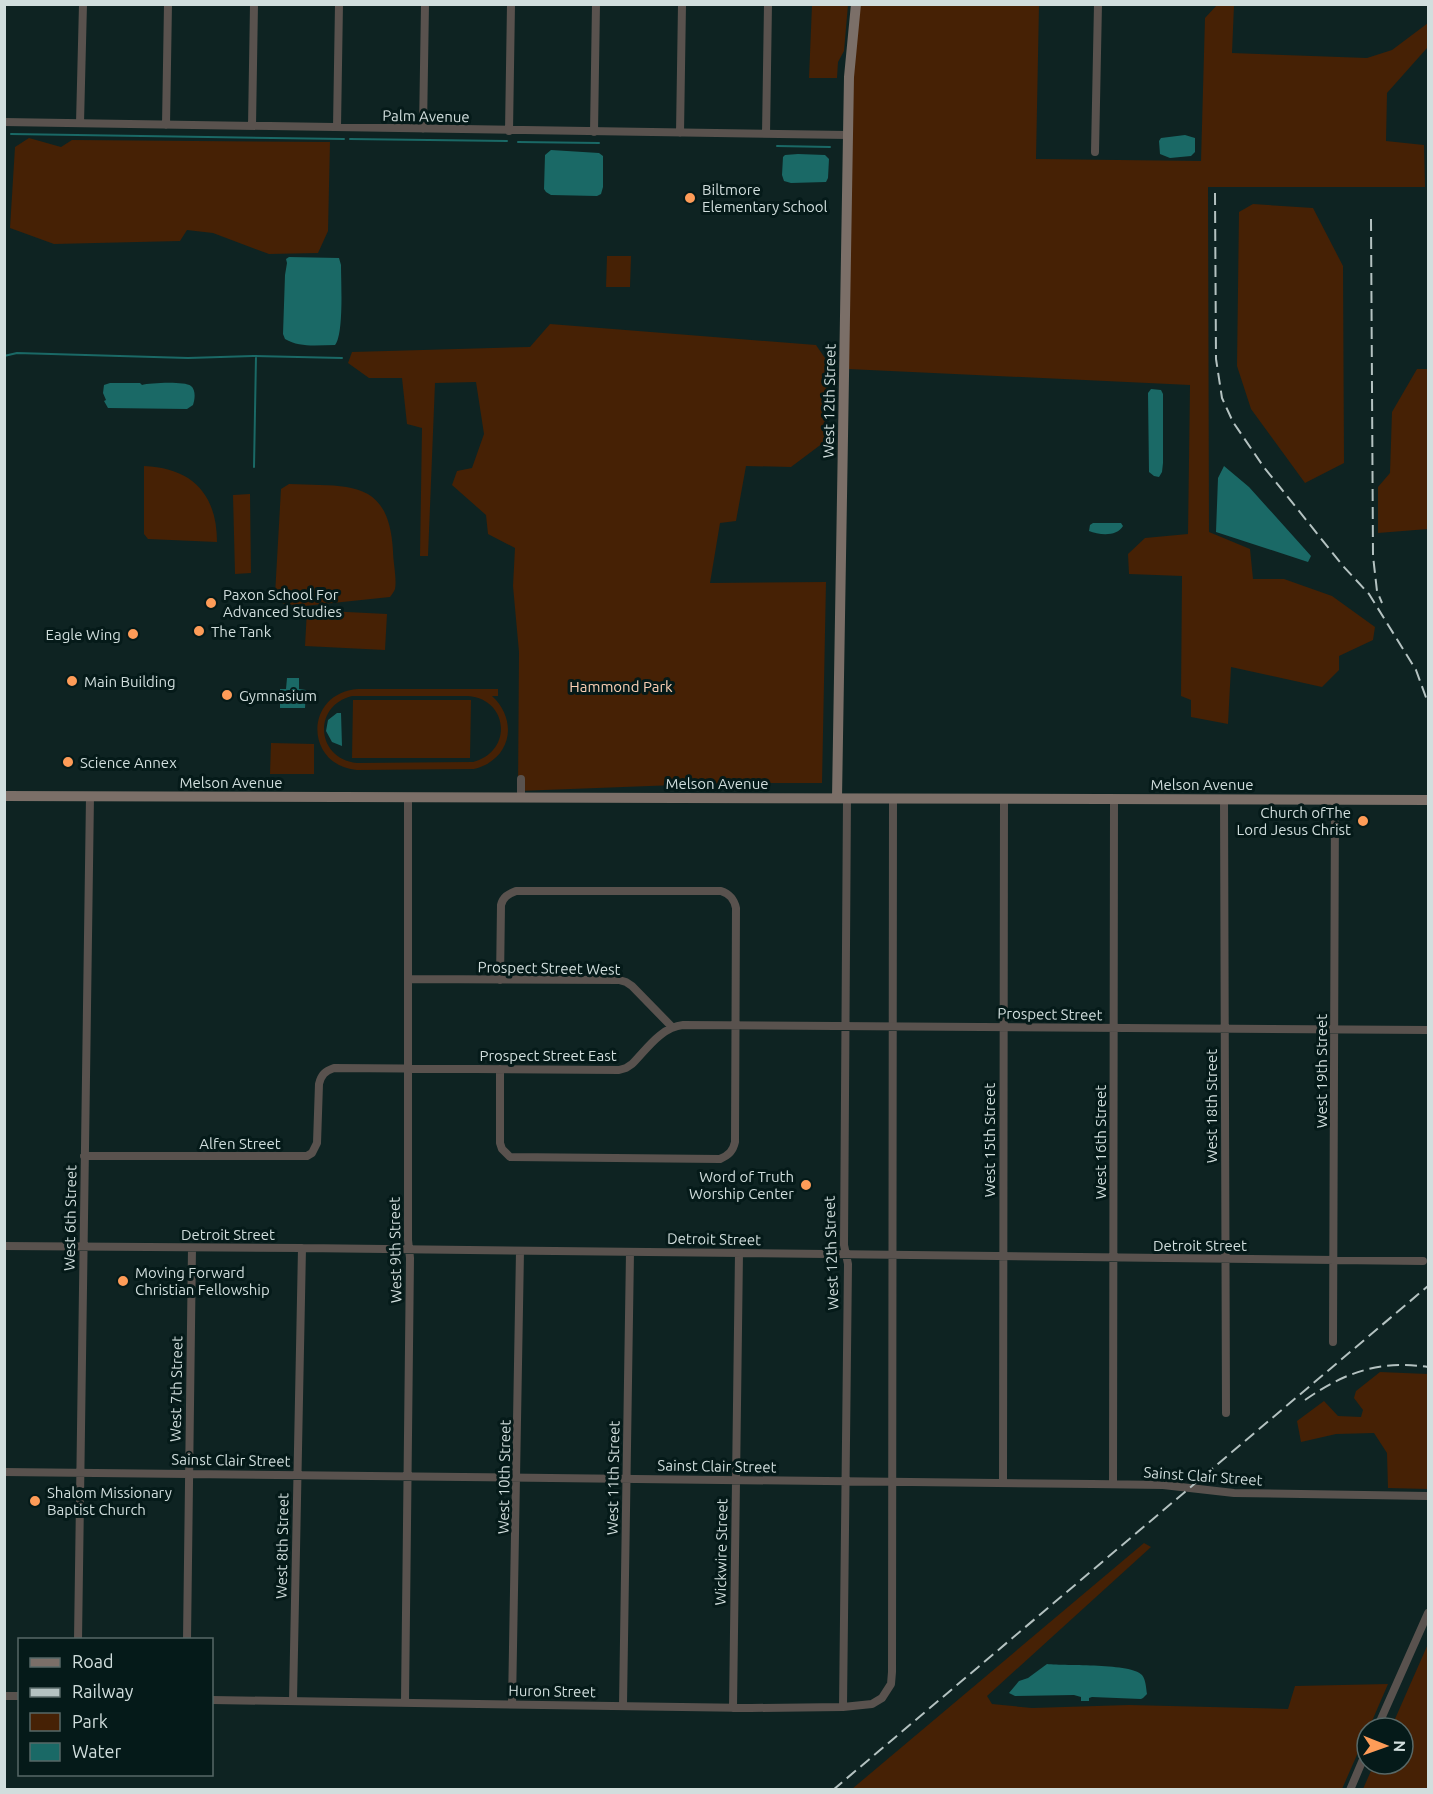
<svg xmlns="http://www.w3.org/2000/svg" width="1433" height="1794" font-family="Ubuntu,sans-serif">
	<style>
		.green { fill: #462105; fill-rule: evenodd }
		.water { fill: #1a6966 }
		.lines { fill: none; stroke-linecap: round; stroke-linejoin: round }
		.stream { stroke: #1a6966; stroke-width: 2 }
		.street { stroke: #59524e; stroke-width: 8 }
		.secondary { stroke: #7b6f68; stroke-width: 10 }
		.rail { stroke: #b4c2c1; stroke-width: 2; stroke-dasharray: 12 6; stroke-linecap: butt }
		.poi-dot { fill: #fe9c58; stroke: #051a19; stroke-width: 2 }
		.labels { text-anchor: middle; dominant-baseline: central; stroke-width: 6; stroke-linejoin: round; paint-order: stroke }
		.street-label { font-size: 15px; fill: #d1dedd; stroke: #051a19 }
		.poi-label { font-size: 15px; fill: #d1dedd; stroke: #051a19; text-anchor: start }
		.park-label { font-size: 15px; fill: #fdd1b6; stroke: #051a19 }
	</style>
	<rect width="100%" height="100%" fill="#0e2322"/>
	<path class="green" d="M 812,5 L 848,5 L 844,51 L 838,62 L 837,78 L 809,78 Z
		M 859,5 L 1039,5 L 1036,159 L 1201,161 L 1205,18 L 1217,5 L 1234,5 L 1232,53 L 1367,58 L 1392,50 L 1428,23 L 1427,48 L 1387,93 L 1386,141 L 1424,145 L 1425,187 L 1208,187 L 1209,532 L 1250,549 L 1253,579 L 1284,579 L 1332,596 L 1375,627 L 1373,640 L 1339,656 L 1339,670 L 1322,687 L 1231,667 L 1228,724 L 1191,717 L 1191,700 L 1181,696 L 1182,576 L 1129,574 L 1128,554 L 1145,538 L 1188,534 L 1190,385 L 848,369 L 853,76 Z
		M 29,138 L 61,147 L 72,140 L 330,142 L 328,231 L 318,253 L 269,254 L 213,233 L 187,230 L 180,241 L 54,244 L 10,228 L 15,147 Z
		M 1253,204 L 1313,208 L 1343,266 L 1344,463 L 1305,483 L 1251,409 L 1237,366 L 1239,212 Z
		M 607,256 L 631,256 L 630,287 L 606,287 Z
		M 550,324 L 816,345 L 829,364 L 827,440 L 791,467 L 746,466 L 736,521 L 720,523 L 710,583 L 826,582 L 822,783 L 729,783 L 518,791 L 519,652 L 513,586 L 515,548 L 488,534 L 486,515 L 452,485 L 457,471 L 472,468 L 484,434 L 476,382 L 435,383 L 428,556 L 420,556 L 422,428 L 407,424 L 402,378 L 369,378 L 348,363 L 352,352 L 530,347 Z
		M 1417,369 L 1428,369 L 1428,529 L 1378,533 L 1378,487 L 1390,473 L 1392,412 Z
		M 144,466 C 193,468 217,495 217,542 L 148,539 L 144,534 Z
		M 289,484 C 347,487 389,477 393,551 C 393,561 397,580 395,589 C 394,592 392,594 390,597 L 304,606 L 284,604 L 275,595 L 281,489 Z
		M 250,494 L 251,573 L 235,574 L 233,495 Z
		M 307,610 L 387,614 L 385,650 L 305,646 Z
		M 358,689 L 498,689 L 498,696 L 492,696 C 519,721 511,760 474,769 L 357,770 C 304,765 304,693 358,689 ZM 352,696 L 468,696 C 509,699 513,752 473,762 L 357,763 C 316,759 312,706 352,696 Z
		M 353,700 L 471,700 L 470,758 L 352,758 Z
		M 271,743 L 314,744 L 314,774 L 270,774 Z
		M 1380,1372 L 1428,1374 L 1428,1489 L 1388,1488 L 1387,1453 L 1374,1433 L 1336,1434 L 1301,1442 L 1297,1421 L 1324,1401 L 1338,1416 L 1361,1417 L 1363,1410 L 1354,1398 L 1356,1391 Z
		M 1144,1543 L 1151,1547 L 987,1696 L 992,1704 L 1032,1708 L 1129,1705 L 1288,1709 L 1295,1686 L 1388,1684 L 1369,1728 L 1367,1728 L 1367,1732 L 1342,1789 L 852,1789 Z
		M 1428,1644 L 1428,1789 L 1363,1789 L 1374,1764 L 1403,1764 L 1403,1728 L 1391,1728 Z"/>
	<path class="water" d="M 1185,135 L 1195,138 L 1195,152 L 1191,156 L 1170,158 L 1160,154 L 1159,141 L 1161,138 Z
		M 551,150 L 599,153 L 603,156 L 603,187 L 601,194 L 597,196 L 551,195 L 546,192 L 544,189 L 545,155 Z
		M 798,154 L 825,155 L 829,159 L 828,178 L 826,182 L 791,183 L 784,181 L 782,175 L 783,157 L 785,155 Z
		M 289,257 L 339,258 L 341,265 C 341,281 344,334 335,345 C 318,345 300,348 285,339 L 283,334 L 285,275 L 287,263 L 286,259 Z
		M 110,383 L 140,383 L 142,385 C 150,383 184,381 191,386 C 196,390 195,399 193,405 L 187,409 L 108,408 L 104,401 L 106,400 L 103,393 L 104,385 Z
		M 1151,389 L 1161,390 L 1163,394 L 1163,463 L 1162,472 L 1159,477 L 1154,476 L 1149,472 L 1148,393 Z
		M 1224,466 L 1249,487 L 1311,556 L 1308,562 L 1216,532 L 1218,478 Z
		M 1093,523 L 1121,523 L 1123,526 C 1117,537 1099,535 1089,531 L 1090,525 Z
		M 287,678 L 299,678 L 299,689 L 306,690 L 305,708 L 280,708 L 280,689 L 286,689 Z
		M 337,713 L 341,713 L 342,746 L 332,742 L 326,731 L 328,720 Z
		M 1047,1664 C 1066,1666 1132,1663 1142,1675 C 1146,1680 1146,1688 1147,1694 L 1143,1698 L 1141,1699 L 1092,1697 L 1089,1698 L 1089,1701 L 1081,1701 L 1081,1697 L 1074,1695 L 1015,1696 L 1009,1693 L 1019,1681 L 1028,1678 Z"/>
	<g class="lines">
		<path class="stream" d="M 11,134 L 344,139
			M 350,139 L 507,141
			M 518,142 L 599,143
			M 777,146 L 830,147
			M 4,356 L 17,353 L 188,358 L 253,356 L 342,358
			M 254,467 L 256,356"/>
		<path class="street" d="M 4,122 L 848,135
			M 80,123 L 83,4
			M 166,125 L 168,4
			M 252,126 L 254,4
			M 337,127 L 339,4
			M 423,129 L 425,4
			M 509,131 L 511,4
			M 594,132 L 596,4
			M 680,133 L 682,4
			M 766,134 L 768,4
			M 1095,152 L 1098,4
			M 521,797 L 521,779
			M 1224,799 L 1226,1413
			M 408,979 L 619,980 L 626,982 L 632,986 L 672,1027
			M 500,980 L 501,905 C 503,897 508,894 516,891 L 721,891 C 730,894 734,899 736,908 L 735,1142 C 733,1151 729,1155 720,1159 L 510,1157 L 502,1149 L 500,1143 L 500,1069
			M 84,1156 L 307,1156 L 312,1153 L 317,1143 L 319,1084 C 321,1075 325,1071 334,1068 L 619,1070 L 626,1068 L 632,1064 C 646,1050 661,1027 683,1025 L 1428,1030
			M 4,1246 L 302,1248 L 1423,1261
			M 1333,1342 L 1335,799
			M 4,1472 L 1092,1484 L 1163,1485 L 1234,1493 L 1428,1496
			M 1003,1482 L 1004,799
			M 1113,1484 L 1114,800
			M 78,1640 L 90,796
			M 187,1640 L 192,1248
			M 4,1696 L 20,1696
			M 212,1700 L 751,1708 L 843,1707 L 872,1704 L 882,1698 L 891,1684 L 892,1672 L 893,798
			M 293,1701 L 302,1248
			M 405,1702 L 410,1258 L 408,1240 L 408,797
			M 512,1704 L 520,1251
			M 623,1705 L 630,1252
			M 843,1707 L 848,1264 L 844,1245 L 847,798
			M 733,1708 L 739,1253
			M 1377,1728 L 1428,1613
			M 1350,1790 L 1367,1750"/>
		<path class="secondary" d="M 4,796 L 1428,800
			M 837,798 L 848,135 L 849,77 L 856,4"/>
		<path class="rail" d="M 1215,193 L 1216,359 L 1222,398 L 1233,422 L 1263,466 L 1343,566 L 1369,594 L 1416,670 L 1428,703
			M 1371,219 L 1373,556 L 1377,591 L 1382,603
			M 1305,1400 C 1345,1372 1380,1360 1428,1367
			M 833,1790 L 1428,1286"/>
	</g>
	<g class="poi-dot">
		<circle cx="690" cy="198" r="6"/>
		<circle cx="211" cy="603" r="6"/>
		<circle cx="199" cy="631" r="6"/>
		<circle cx="133" cy="634" r="6"/>
		<circle cx="72" cy="681" r="6"/>
		<circle cx="227" cy="695" r="6"/>
		<circle cx="68" cy="762" r="6"/>
		<circle cx="1363" cy="821" r="6"/>
		<circle cx="806" cy="1185" r="6"/>
		<circle cx="123" cy="1281" r="6"/>
		<circle cx="35" cy="1501" r="6"/>
	</g>
	<g class="labels">
		<g class="street-label">
			<text transform="translate(426 116) rotate(1)">Palm Avenue</text>
			<text transform="translate(829 401) rotate(-89)">West 12th Street</text>
			<text x="231" y="782">Melson Avenue</text>
			<text x="717" y="783">Melson Avenue</text>
			<text x="1202" y="784">Melson Avenue</text>
			<text transform="translate(549 968) rotate(1)">Prospect Street West</text>
			<text transform="translate(1050 1014) rotate(1)">Prospect Street</text>
			<text x="548" y="1055">Prospect Street East</text>
			<text transform="translate(1321 1071) rotate(-90)">West 19th Street</text>
			<text transform="translate(1211 1106) rotate(-90)">West 18th Street</text>
			<text transform="translate(989 1140) rotate(-90)">West 15th Street</text>
			<text transform="translate(1100 1142) rotate(-90)">West 16th Street</text>
			<text x="240" y="1143">Alfen Street</text>
			<text transform="translate(70 1218) rotate(-89)">West 6th Street</text>
			<text x="228" y="1234">Detroit Street</text>
			<text transform="translate(714 1239) rotate(1)">Detroit Street</text>
			<text x="1200" y="1245">Detroit Street</text>
			<text transform="translate(395 1250) rotate(-91)">West 9th Street</text>
			<text transform="translate(831 1253) rotate(-92)">West 12th Street</text>
			<text transform="translate(176 1389) rotate(-89)">West 7th Street</text>
			<text transform="translate(231 1460) rotate(1)">Sainst Clair Street</text>
			<text transform="translate(717 1466) rotate(1)">Sainst Clair Street</text>
			<text transform="translate(1203 1476) rotate(4)">Sainst Clair Street</text>
			<text transform="translate(504 1477) rotate(-89)">West 10th Street</text>
			<text transform="translate(613 1478) rotate(-89)">West 11th Street</text>
			<text transform="translate(282 1546) rotate(-89)">West 8th Street</text>
			<text transform="translate(721 1552) rotate(-89)">Wickwire Street</text>
			<text transform="translate(552 1691) rotate(1)">Huron Street</text>
		</g>
		<g class="poi-label">
			<text x="702" y="189">Biltmore<tspan x="702" dy="17">Elementary School</tspan></text>
			<text x="223" y="594">Paxon School For<tspan x="223" dy="17">Advanced Studies</tspan></text>
			<text x="211" y="631">The Tank</text>
			<text x="121" y="634" text-anchor="end">Eagle Wing</text>
			<text x="84" y="681">Main Building</text>
			<text x="239" y="695">Gymnasium</text>
			<text x="80" y="762">Science Annex</text>
			<text x="1351" y="812" text-anchor="end">Church ofThe<tspan x="1351" dy="17">Lord Jesus Christ</tspan></text>
			<text x="794" y="1176" text-anchor="end">Word of Truth<tspan x="794" dy="17">Worship Center</tspan></text>
			<text x="135" y="1272">Moving Forward<tspan x="135" dy="17">Christian Fellowship</tspan></text>
			<text x="47" y="1492">Shalom Missionary<tspan x="47" dy="17">Baptist Church</tspan></text>
		</g>
		<g class="park-label">
			<text x="621" y="686">Hammond Park</text>
		</g>
	</g>
	<rect width="1433" height="1794" fill="none" stroke="#d1dedd" stroke-width="12"/>
	<rect x="18" y="1638" width="195" height="138" fill="#051a19" stroke="#576867" stroke-width="1.5"/>
	<rect x="30" y="1658" width="30" height="9" fill="#7b6f68" stroke="#576867" stroke-width="1.5"/>
	<text x="72" y="1668" font-size="18" fill="#d1dedd">Road</text>
	<rect x="30" y="1688" width="30" height="9" fill="#b4c2c1" stroke="#576867" stroke-width="1.5"/>
	<text x="72" y="1698" font-size="18" fill="#d1dedd">Railway</text>
	<rect x="30" y="1713" width="30" height="18" fill="#462105" stroke="#576867" stroke-width="1.5"/>
	<text x="72" y="1728" font-size="18" fill="#d1dedd">Park</text>
	<rect x="30" y="1743" width="30" height="18" fill="#1a6966" stroke="#576867" stroke-width="1.5"/>
	<text x="72" y="1758" font-size="18" fill="#d1dedd">Water</text>
	<g transform="translate(1385 1746) rotate(91)"><circle r="28" fill="#051a19" stroke="#576867" stroke-width="1.5"/>
	<path d="M0-4.5L10 22L0 15L-10 22Z" fill="#fe9c58"/>
	<text y="-9" font-size="16" font-weight="bold" text-anchor="middle" fill="#d1dedd">N</text>
	</g>
</svg>
